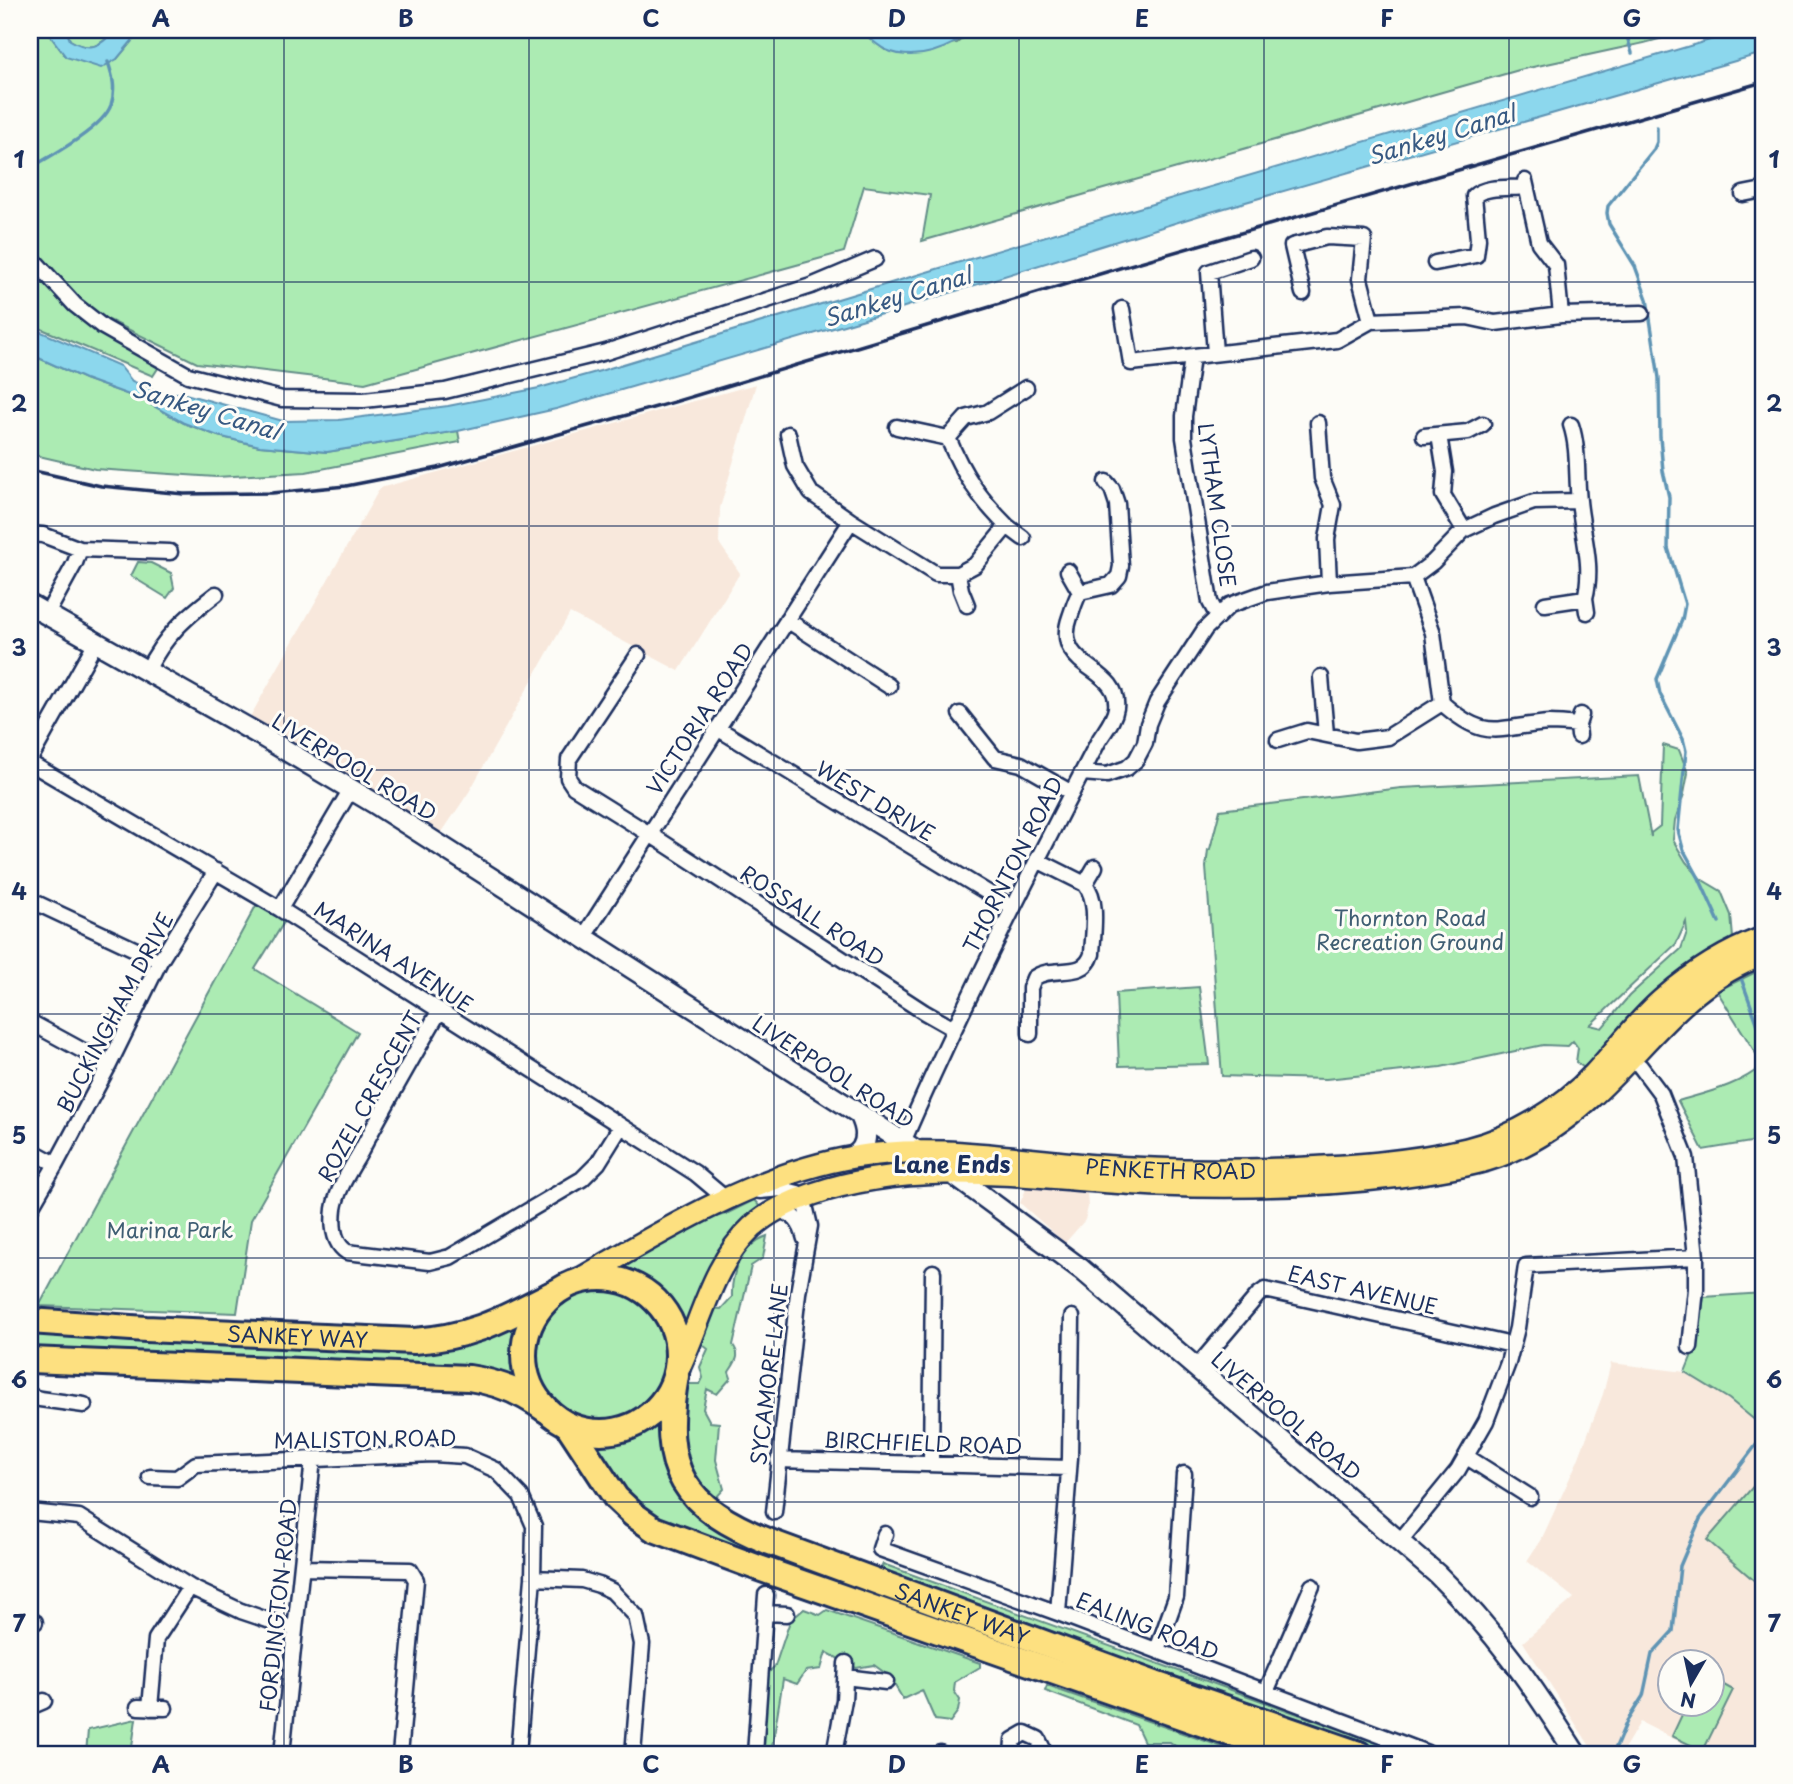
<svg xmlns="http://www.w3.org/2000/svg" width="1793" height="1784" font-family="'Playpen Sans',sans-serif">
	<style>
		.built { fill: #f8e8dc; fill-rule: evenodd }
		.green { fill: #acebb3; stroke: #648d88; stroke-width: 2; fill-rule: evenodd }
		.water { fill: #8cd7ed; stroke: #5f94b4; stroke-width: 2 }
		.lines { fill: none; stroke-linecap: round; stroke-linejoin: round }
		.stream { stroke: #5f94b4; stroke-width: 3.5 }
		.river { stroke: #8cd7ed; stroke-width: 23 }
		.street-casing { stroke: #1b2f5e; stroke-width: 19 }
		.secondary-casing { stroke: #1b2f5e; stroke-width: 24 }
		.primary-casing { stroke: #1b2f5e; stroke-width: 26 }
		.highway-casing { stroke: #1b2f5e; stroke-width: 30 }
		.street { stroke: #fdfcf7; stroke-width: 14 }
		.secondary { stroke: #fdfcf7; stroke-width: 19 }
		.primary { stroke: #fde080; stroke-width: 21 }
		.highway { stroke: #fde080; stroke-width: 24 }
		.rail { stroke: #1b2f5e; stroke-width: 3.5 }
		.grid { fill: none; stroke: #1b2f5e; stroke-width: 2; stroke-opacity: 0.55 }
		.labels { text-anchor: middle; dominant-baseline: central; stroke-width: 6; stroke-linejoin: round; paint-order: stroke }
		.street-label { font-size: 21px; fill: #1b2f5e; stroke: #fdfcf7 }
		.park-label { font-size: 21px; fill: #3f5e73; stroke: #fdfcf7 }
		.water-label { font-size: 23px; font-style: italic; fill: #375982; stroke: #fdfcf7 }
		.neighbourhood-label { font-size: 23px; font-weight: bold; fill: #1b2f5e; stroke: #fdfcf7 }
		.neatline { fill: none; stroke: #1b2f5e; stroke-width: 2.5 }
		.grid-label { font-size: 23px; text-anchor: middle; font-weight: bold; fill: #1b2f5e }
	</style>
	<rect width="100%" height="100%" fill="#fdfcf7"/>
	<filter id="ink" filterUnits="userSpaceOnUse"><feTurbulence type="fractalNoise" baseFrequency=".0143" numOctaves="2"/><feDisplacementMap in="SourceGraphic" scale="14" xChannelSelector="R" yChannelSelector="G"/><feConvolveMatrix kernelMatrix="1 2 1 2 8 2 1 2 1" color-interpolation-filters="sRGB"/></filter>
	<g filter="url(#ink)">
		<path class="built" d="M 756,384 L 720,508 L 719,543 L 740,573 L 679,671 L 570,613 L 469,792 L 438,838 L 246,724 L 380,488 Z
			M 1027,1187 L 1087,1193 L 1088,1207 L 1085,1220 L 1065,1243 L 1020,1203 Z
			M 1611,1363 L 1685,1372 L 1729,1399 L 1763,1427 L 1763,1730 L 1753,1754 L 1704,1754 L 1640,1722 L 1621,1754 L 1595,1754 L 1523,1642 L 1574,1598 L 1527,1561 L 1543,1536 L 1578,1460 L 1603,1394 ZM 1671,1662 L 1713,1662 L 1713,1704 L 1671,1704 Z"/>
		<path class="green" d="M 30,30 L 46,30 L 66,57 L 117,59 L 141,30 L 860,30 L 885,50 L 957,43 L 972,30 L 1693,30 L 1644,43 L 1519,70 L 922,241 L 930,195 L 864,186 L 844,252 L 365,383 L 197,363 L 105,318 L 103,327 L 162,362 L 153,376 L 30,324 Z
			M 66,30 L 115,30 C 100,47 90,52 70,40 Z
			M 30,354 L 85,379 L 143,400 L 184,423 L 218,436 L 259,446 L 327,452 L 458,431 L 460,442 L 306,472 L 216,477 L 95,469 L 30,454 Z
			M 138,562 L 151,563 L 171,573 L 174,588 L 167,598 L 131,576 Z
			M 1663,745 L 1679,750 L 1688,773 L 1684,794 L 1675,820 L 1673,840 L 1686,862 L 1701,879 L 1721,891 L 1731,915 L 1733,938 L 1691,969 L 1587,1070 L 1576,1062 L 1578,1048 L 1573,1041 L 1568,1046 L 1543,1045 L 1441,1067 L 1326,1079 L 1222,1076 L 1206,867 L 1208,850 L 1210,849 L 1220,810 L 1401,788 L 1639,776 L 1651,837 L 1651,833 L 1660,826 ZM 1686,922 L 1687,932 L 1681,949 L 1629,996 L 1602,1028 L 1590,1025 L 1676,944 Z
			M 258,902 L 286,919 L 255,969 L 358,1032 L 251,1220 L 237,1313 L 39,1306 Z
			M 1762,969 L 1763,972 L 1763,1140 L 1703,1150 L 1678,1101 C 1708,1092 1738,1086 1763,1065 L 1717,991 Z
			M 1199,987 L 1209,1064 L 1119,1066 L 1116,993 Z
			M 754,1200 L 762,1209 L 686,1329 C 681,1322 677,1312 672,1305 C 656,1285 636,1280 614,1271 L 614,1267 L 704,1220 L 726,1214 Z
			M 767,1236 L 763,1258 L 751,1266 L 733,1345 C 741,1356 736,1361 729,1372 L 731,1378 L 717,1394 L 707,1389 L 703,1409 L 710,1422 L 719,1423 L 716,1460 L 724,1489 L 714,1500 L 704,1492 L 680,1453 L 684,1387 L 690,1384 L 700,1384 L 703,1378 L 700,1367 L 708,1349 L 699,1342 L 711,1308 L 721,1309 L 732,1297 C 731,1271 742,1245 767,1236 Z
			M535 1355a68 68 0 1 1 136 0a68 68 0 1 1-136 0Z
			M 1763,1293 L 1763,1427 L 1729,1399 L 1685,1372 L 1695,1347 L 1704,1297 Z
			M 522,1320 L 516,1359 L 521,1383 L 30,1354 L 30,1329 L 390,1347 Z
			M 660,1421 L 663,1434 L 752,1549 L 749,1556 L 637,1509 L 590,1440 C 620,1442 634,1435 660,1421 Z
			M 1763,1475 L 1763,1588 L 1707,1540 Z
			M 883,1564 L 1408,1754 L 1372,1754 L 1307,1733 L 879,1572 Z
			M 804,1609 L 820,1615 L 827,1610 L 980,1663 L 980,1667 L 955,1682 L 954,1691 L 960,1700 L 958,1711 L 950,1722 L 935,1720 L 922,1690 L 903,1699 L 889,1676 L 874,1665 L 856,1668 L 826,1652 L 821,1669 L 806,1671 L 797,1684 L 783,1679 L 771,1754 L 760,1754 L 766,1675 L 775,1666 L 790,1621 Z
			M 1713,1679 L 1733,1690 L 1703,1751 L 1672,1736 L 1687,1704 L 1713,1704 Z
			M 1047,1686 L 1243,1754 C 1218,1754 1188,1759 1170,1742 L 1144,1742 L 1136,1725 L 1045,1691 Z
			M 136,1719 L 131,1754 L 86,1754 L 88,1730 Z"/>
		<path class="water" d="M 46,30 L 66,30 L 70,40 C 90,52 100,47 115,30 L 141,30 L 117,59 L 101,68 L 66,57 Z
			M 860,30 L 930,32 L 934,30 L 972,30 C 950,49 916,63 886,50 C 877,46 867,36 860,30 Z
			M 1744,30 L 1763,30 L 1763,53 L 1204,214 L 885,313 L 556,409 L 458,431 L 327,452 L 260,446 L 218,436 L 184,423 L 143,400 L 85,379 L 30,354 L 30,327 L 120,366 L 132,381 L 160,393 L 182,393 L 283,421 L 339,420 L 448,406 L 539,388 L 600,371 L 1125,212 Z"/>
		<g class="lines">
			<path class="stream" d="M 1625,30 L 1632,53
				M 1657,127 L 1657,142 L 1654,149 L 1608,206 L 1607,213 L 1609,224 L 1635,266 L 1647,299 L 1659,378 L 1660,437 L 1663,471 L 1669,497 L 1668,548 L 1685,604 L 1682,620 L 1657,679 L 1660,694 L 1683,739 L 1686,751 L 1678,830 L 1683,849 L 1699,878 L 1719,922
				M 30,168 C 51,156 103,128 111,105 C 116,89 113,77 108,62
				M 1741,978 L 1763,1039
				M 1613,1754 L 1627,1721 L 1643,1696 L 1652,1654 L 1673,1631 L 1680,1566 L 1700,1519 L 1763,1436"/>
			<path class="river" d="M 887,30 L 896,33 L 920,30"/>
			<defs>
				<path id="street" d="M 1525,181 L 1539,243 L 1556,265 L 1561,315
					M 1743,194 L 1763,190
					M 30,256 L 75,305 L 103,327 L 188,375 L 282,399 L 364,400 L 445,391 L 606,352 L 811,286 L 875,259
					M 1435,263 L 1476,255 L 1478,239 L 1474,196 C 1487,185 1510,189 1526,187
					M 1303,293 L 1292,246 L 1327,237 L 1364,239 L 1360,279 L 1371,321
					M 1122,309 L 1131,363 L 1337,340 L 1371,321 L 1467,317 L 1495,323 L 1561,315 L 1642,313
					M 1215,353 L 1209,272 L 1251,258
					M 1192,357 L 1184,416 L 1184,438 L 1210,602 L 1217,615
					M 1318,423 L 1322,478 L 1333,505 L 1327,539 L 1329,583
					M 1571,425 C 1579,449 1576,475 1579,501 C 1582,534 1594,565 1585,598
					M 897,427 L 948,438 L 966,418 L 988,412 L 1026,388
					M 788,434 L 795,466 L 811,493 L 851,521 L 936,574 L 958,574 L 975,565 L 1007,526 C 979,498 963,474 948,438
					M 1439,435 L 1445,472 L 1443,495 L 1464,530
					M 1424,436 L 1468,432 L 1483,424
					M 1007,526 L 1023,538
					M 30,534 L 43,535 L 80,549 L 170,552
					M 1068,571 L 1080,592
					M 958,574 L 961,590 L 967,605
					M 1413,577 L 1433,633 L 1442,703 C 1488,744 1498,726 1550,723 C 1560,723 1569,724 1578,725
					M 1545,604 L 1585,598 L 1587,612
					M 47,614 L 75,563 L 80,549
					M 787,620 L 889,686
					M 638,655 L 569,759 L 568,778 L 574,787 L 659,840 L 924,1012 L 954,1029
					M 147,671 C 164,636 186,617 216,594
					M 1321,677 L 1326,734
					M 960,714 L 995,758 L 1021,764 L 1072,793
					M 717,728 L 1013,908
					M 1579,736 L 1578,725 L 1581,715
					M 1278,740 L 1307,731 L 1356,741 L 1388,737 L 1442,703
					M 30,759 L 96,642
					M 30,763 L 280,909 L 695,1173 L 726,1199
					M 1082,773 L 1107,775 L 1127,768 L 1136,760 L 1145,743 L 1148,724 L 1157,702 L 1205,629 L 1230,605 L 1267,592 L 1329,583 L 1413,577 L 1433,562 L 1464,530 L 1494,516 L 1534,502 L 1579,501
					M 1037,860 L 1085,884 L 1095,867
					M 30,900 L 160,961
					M 280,909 L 351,789
					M 583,938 L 851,521
					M 440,1010 C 413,1057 386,1103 361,1151 C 351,1169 337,1189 334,1209 C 332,1226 333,1243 347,1252 L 430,1262 L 450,1257 L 582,1179 L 598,1163 L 621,1126
					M 30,1022 L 109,1065
					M 1030,1034 L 1030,988 L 1034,978 C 1053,964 1084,981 1092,954 C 1093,932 1099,901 1085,884
					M 1640,1066 L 1661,1094 L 1686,1157 L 1696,1257 L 1696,1289 L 1690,1347
					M 903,1142 C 962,1006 1030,873 1098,742 C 1105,730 1114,721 1116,708 C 1121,665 1051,670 1070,617 C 1073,609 1075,600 1080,592 L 1111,585 L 1119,576 L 1121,566 L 1117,504 L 1112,489 L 1106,482
					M 30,1150 L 56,1164
					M 760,1191 L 782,1189 L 798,1193 L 805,1205 L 810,1226 L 798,1293 L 774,1512
					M 30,1209 L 56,1164 L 109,1065 L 160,961 L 216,871
					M 777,1210 C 794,1213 801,1223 805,1239
					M 1196,1368 L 1258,1295 L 1265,1290 L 1512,1345
					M 30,1396 L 40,1399 L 84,1405
					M 1467,1457 L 1530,1497
					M 778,1460 L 1068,1468
					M 931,1463 L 933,1272
					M 150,1477 L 177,1478 L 196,1464 L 433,1454 L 465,1456 L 496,1470 L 521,1496 L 534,1526 L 533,1578 L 518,1754
					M 30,1512 L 79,1517 L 190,1587 L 241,1611 L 294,1629
					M 885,1534 L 880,1549 L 1058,1613 L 1427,1753
					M 1400,1541 L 1458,1470 L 1486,1421 L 1508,1363 L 1517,1328 L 1526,1266 L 1696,1257
					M 303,1568 L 410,1570 L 416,1580 L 400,1754
					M 533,1578 L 582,1580 L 599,1585 L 612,1591 L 636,1616 L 642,1644 L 633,1754
					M 766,1613 L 787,1614
					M 1058,1613 L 1070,1458 L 1072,1317
					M 30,1622 L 35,1622
					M 1157,1650 L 1176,1597 L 1184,1474
					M 845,1677 L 886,1682
					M 1266,1692 L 1312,1586
					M 30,1707 L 44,1701
					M 138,1707 L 165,1708
					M 150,1708 L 156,1639 L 190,1587
					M 282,1754 L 313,1459
					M 755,1754 L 766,1595
					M 834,1754 L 844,1700 L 846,1663
					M 940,1754 L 940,1753
					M 1012,1754 L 1013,1740 L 1025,1733 L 1038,1739 L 1042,1747 L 1041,1754"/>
				<path id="secondary" d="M 30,605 L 260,735 L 374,803 L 950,1172 L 1081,1269 L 1437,1574 C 1495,1631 1533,1686 1576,1754
					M 852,1157 C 869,1148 868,1131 860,1115"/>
				<g id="primary">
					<path id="s1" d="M 577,1281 C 660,1232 757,1173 854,1157 C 935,1143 1018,1160 1099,1166 C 1161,1171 1224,1171 1287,1169 C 1347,1166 1408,1163 1467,1149 C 1515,1137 1560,1110 1594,1074 C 1617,1049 1638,1020 1664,998 C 1695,971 1725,952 1763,938"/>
					<path d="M 677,1372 C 701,1324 711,1265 752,1227 C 769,1212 792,1201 813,1194 C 925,1156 1044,1180 1159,1185 C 1239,1188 1320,1186 1400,1176 C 1429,1172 1459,1168 1487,1160 C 1526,1148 1559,1126 1589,1099 C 1647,1048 1686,981 1763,955"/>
				</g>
				<g id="highway">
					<circle cx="601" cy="1355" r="77"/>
					<path id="s2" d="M 30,1321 L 146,1329 L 414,1341 C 473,1337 503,1319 554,1293"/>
					<path d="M 30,1360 L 469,1378 C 498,1382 522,1392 546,1410"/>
					<path id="s3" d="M 676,1376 C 659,1471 683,1507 770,1542 L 1155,1684 L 1359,1754"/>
					<path d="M 568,1425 L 616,1498 L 634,1515 L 654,1529 L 756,1567 L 1289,1754"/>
				</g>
			</defs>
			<use href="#street" class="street-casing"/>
			<use href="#secondary" class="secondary-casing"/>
			<use href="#primary" class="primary-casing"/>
			<use href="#highway" class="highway-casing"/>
			<use href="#street" class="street"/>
			<use href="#secondary" class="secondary"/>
			<use href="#primary" class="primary"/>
			<use href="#highway" class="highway"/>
			<path class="rail" d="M 30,470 L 101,486 L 184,494 L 272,493 L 346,486 L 438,468 L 674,402 L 1123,267 L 1763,82"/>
		</g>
	</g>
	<path class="grid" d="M 284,30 L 284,1754M 529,30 L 529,1754M 774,30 L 774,1754M 1019,30 L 1019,1754M 1264,30 L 1264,1754M 1509,30 L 1509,1754M 30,282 L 1763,282M 30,526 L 1763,526M 30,770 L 1763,770M 30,1014 L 1763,1014M 30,1258 L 1763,1258M 30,1502 L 1763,1502"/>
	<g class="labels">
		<g class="street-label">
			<text transform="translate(1218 505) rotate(82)">LYTHAM CLOSE</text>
			<text transform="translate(699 718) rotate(-57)">VICTORIA ROAD</text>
			<text transform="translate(355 766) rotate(31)">LIVERPOOL ROAD</text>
			<text transform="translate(876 800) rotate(31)">WEST DRIVE</text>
			<text transform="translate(1012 864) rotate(-63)">THORNTON ROAD</text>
			<text transform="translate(813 915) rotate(33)">ROSSALL ROAD</text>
			<text transform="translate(394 956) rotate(33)">MARINA AVENUE</text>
			<text transform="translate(114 1012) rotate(-62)">BUCKINGHAM DRIVE</text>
			<text transform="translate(834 1071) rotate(33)">LIVERPOOL ROAD</text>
			<text transform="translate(369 1096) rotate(-61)">ROZEL CRESCENT</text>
			<text stroke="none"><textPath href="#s1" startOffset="623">PENKETH ROAD</textPath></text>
			<text transform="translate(1363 1289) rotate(13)">EAST AVENUE</text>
			<text stroke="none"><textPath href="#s2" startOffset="268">SANKEY WAY</textPath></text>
			<text transform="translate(768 1374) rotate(-83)">SYCAMORE LANE</text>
			<text transform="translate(1287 1415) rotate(40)">LIVERPOOL ROAD</text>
			<text transform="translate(365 1438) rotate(-1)">MALISTON ROAD</text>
			<text transform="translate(923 1442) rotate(2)">BIRCHFIELD ROAD</text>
			<text transform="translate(277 1605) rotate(-84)">FORDINGTON ROAD</text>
			<text stroke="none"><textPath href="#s3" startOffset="420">SANKEY WAY</textPath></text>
			<text transform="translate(1148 1625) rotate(21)">EALING ROAD</text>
		</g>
		<g class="park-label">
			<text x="1410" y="917">Thornton Road<tspan x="1410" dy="24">Recreation Ground</tspan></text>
			<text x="170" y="1229">Marina Park</text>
		</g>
		<g class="water-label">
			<text transform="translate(1441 134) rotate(-17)">Sankey Canal</text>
			<text transform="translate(897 296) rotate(-17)">Sankey Canal</text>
			<text transform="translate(206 409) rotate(17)">Sankey Canal</text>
		</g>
		<g class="neighbourhood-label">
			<text x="952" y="1163">Lane Ends</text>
		</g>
	</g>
	<rect width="1793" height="1784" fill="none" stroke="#fdfcf7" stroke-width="77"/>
	<g transform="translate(1691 1683) rotate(189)"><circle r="33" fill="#fdfcf7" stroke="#a3aaba" stroke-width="2"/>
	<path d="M0-5L12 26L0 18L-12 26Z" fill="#1b2f5e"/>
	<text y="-10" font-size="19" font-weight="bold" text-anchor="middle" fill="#1b2f5e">N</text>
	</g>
	<rect x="38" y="38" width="1717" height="1708" class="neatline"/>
	<g class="grid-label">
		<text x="161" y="27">A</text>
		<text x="406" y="27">B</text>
		<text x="651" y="27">C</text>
		<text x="897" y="27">D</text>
		<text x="1142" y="27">E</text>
		<text x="1387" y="27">F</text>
		<text x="1632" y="27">G</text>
		<text x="19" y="168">1</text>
		<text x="1774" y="168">1</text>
		<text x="19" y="412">2</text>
		<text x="1774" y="412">2</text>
		<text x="19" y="656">3</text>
		<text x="1774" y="656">3</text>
		<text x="19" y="900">4</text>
		<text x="1774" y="900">4</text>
		<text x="19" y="1144">5</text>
		<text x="1774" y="1144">5</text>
		<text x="19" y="1388">6</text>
		<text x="1774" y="1388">6</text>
		<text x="19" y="1632">7</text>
		<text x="1774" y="1632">7</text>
		<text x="161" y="1773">A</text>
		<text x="406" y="1773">B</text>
		<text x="651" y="1773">C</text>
		<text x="897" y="1773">D</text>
		<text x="1142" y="1773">E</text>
		<text x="1387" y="1773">F</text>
		<text x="1632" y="1773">G</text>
	</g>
</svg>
